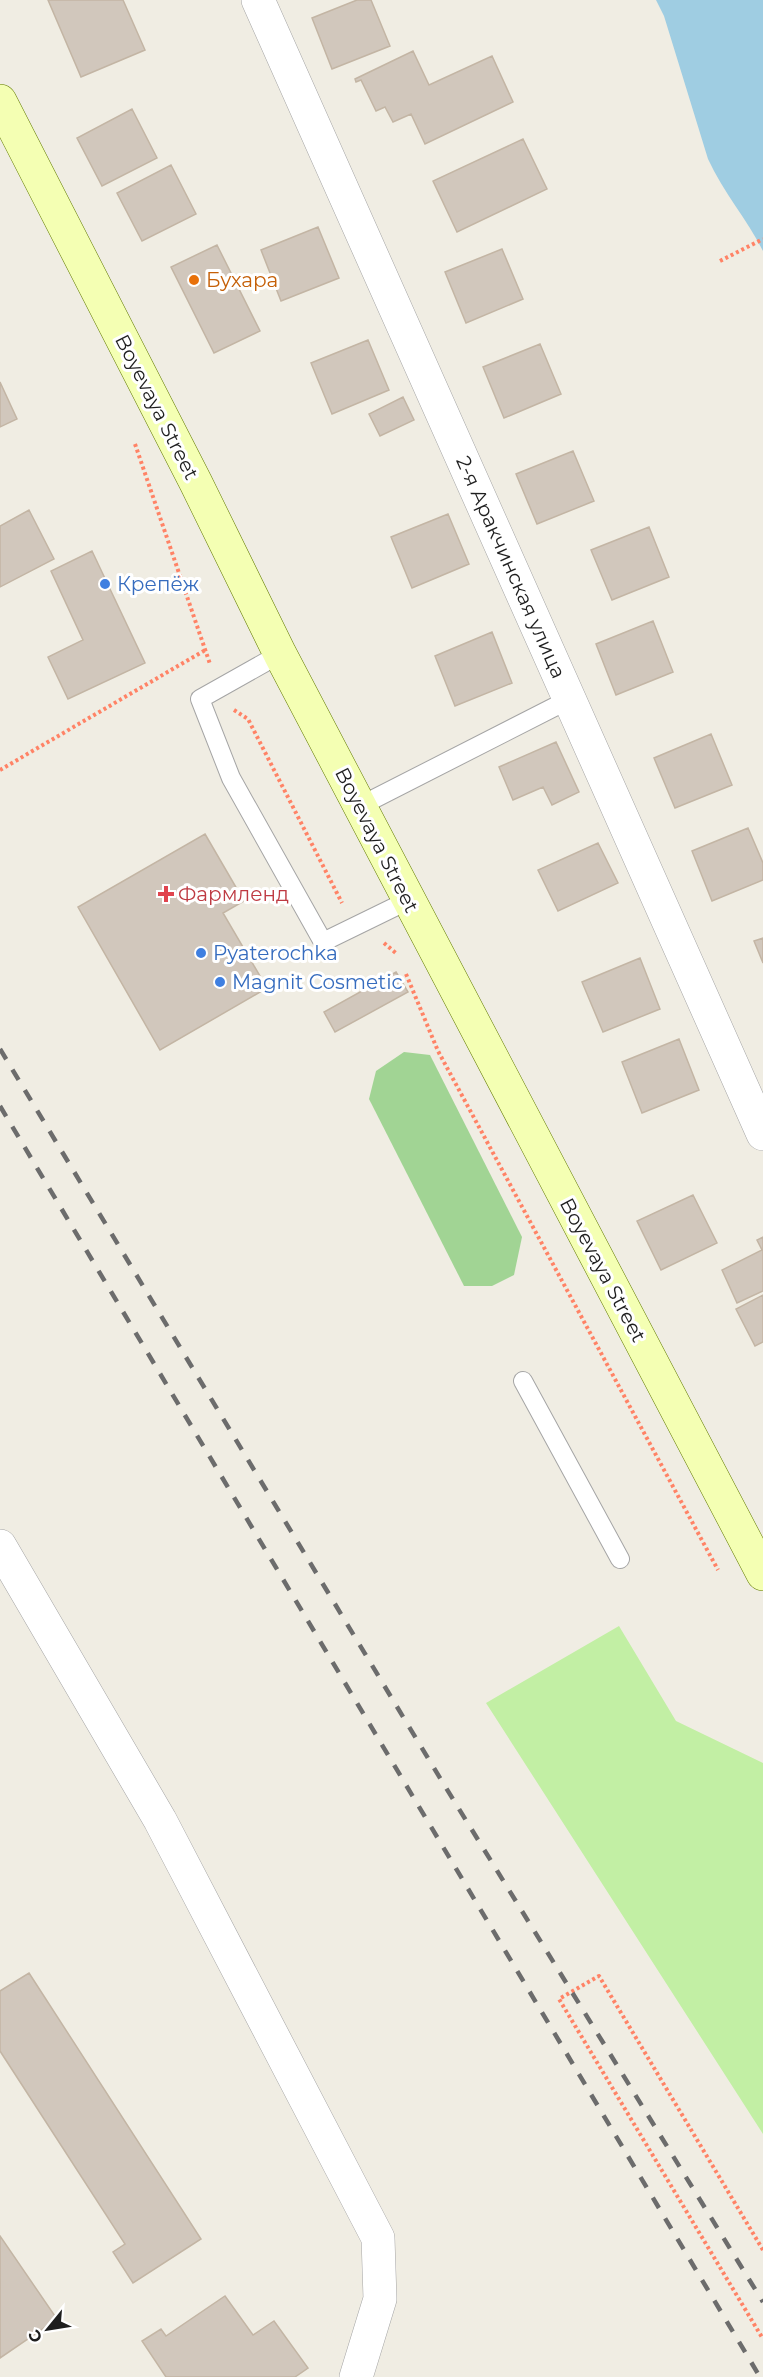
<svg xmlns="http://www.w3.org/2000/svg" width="763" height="2377" font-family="Montserrat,sans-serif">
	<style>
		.grass { fill: #c2efa4 }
		.forest { fill: #a1d494 }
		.water { fill: #9fcde2 }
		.building { fill: #d1c7bc; stroke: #c3b5a4; stroke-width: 1.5 }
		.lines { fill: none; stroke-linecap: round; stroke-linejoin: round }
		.lane-casing { stroke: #a5a5a5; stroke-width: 20 }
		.street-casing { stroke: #a5a5a5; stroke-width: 34 }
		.secondary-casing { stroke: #627b00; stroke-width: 34 }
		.path { stroke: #ff8366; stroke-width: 4; stroke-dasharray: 3 3; stroke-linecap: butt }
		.lane { stroke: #fff; stroke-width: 18 }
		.street { stroke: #fff; stroke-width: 33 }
		.secondary { stroke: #f4ffb3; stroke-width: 33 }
		.rail { stroke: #6c6c6c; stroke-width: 4.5; stroke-dasharray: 12 12; stroke-linecap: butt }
		.food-dot { fill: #e8710a; stroke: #fff; stroke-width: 2 }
		.shop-dot { fill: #3f7fe0; stroke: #fff; stroke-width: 2 }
		.health-dot { fill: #e0444e; stroke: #fff; stroke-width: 2 }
		.labels { text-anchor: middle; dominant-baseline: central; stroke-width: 6; stroke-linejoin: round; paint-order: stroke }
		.food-label { font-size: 20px; fill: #c56008; stroke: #fff; text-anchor: start }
		.street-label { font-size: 20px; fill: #1e1e1e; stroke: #fff }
		.shop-label { font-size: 20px; fill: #366cbe; stroke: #fff; text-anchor: start }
		.health-label { font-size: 20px; fill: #be3a42; stroke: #fff; text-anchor: start }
	</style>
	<rect width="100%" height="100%" fill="#f0ede3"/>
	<path class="grass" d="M 619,1626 L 676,1721 L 763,1763 L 763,2134 L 486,1703 Z"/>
	<path class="forest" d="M 404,1052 L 430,1055 L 522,1237 L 514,1275 L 492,1286 L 464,1286 L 369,1099 L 376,1071 Z"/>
	<path class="water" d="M 656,0 L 763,0 L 763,251 C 747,219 723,192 708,159 L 664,16 Z"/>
	<path class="building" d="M 48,0 L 123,0 L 145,50 L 81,77 Z
		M 357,0 L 371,0 L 390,46 L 332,69 L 312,18 Z
		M 413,51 L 429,85 L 492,56 L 513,102 L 425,144 L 411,114 L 393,122 L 385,107 L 376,111 L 361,80 L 356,82 L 355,79 Z
		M 132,109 L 157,158 L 102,186 L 77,138 Z
		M 523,139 L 547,189 L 457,232 L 433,181 Z
		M 171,165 L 196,214 L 142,241 L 117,193 Z
		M 318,227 L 339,278 L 281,301 L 261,250 Z
		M 217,245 L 260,331 L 214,353 L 171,267 Z
		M 502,249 L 523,299 L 466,323 L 445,272 Z
		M 368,340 L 389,390 L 332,414 L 311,363 Z
		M 540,344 L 561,394 L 504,418 L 483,367 Z
		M 0,382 L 17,419 L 0,427 Z
		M 403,397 L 414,420 L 380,436 L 369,414 Z
		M 573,451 L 594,501 L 537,524 L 516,474 Z
		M 29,510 L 54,559 L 0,587 L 0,526 Z
		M 448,514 L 469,564 L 412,588 L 391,537 Z
		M 649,527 L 669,577 L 612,600 L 591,550 Z
		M 92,551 L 145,663 L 68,699 L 48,657 L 83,640 L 51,571 Z
		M 653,621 L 673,672 L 616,695 L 596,644 Z
		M 492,632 L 512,683 L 455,706 L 435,656 Z
		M 711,734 L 732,785 L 675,808 L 654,758 Z
		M 556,742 L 579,792 L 552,805 L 543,787 L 513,800 L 499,767 Z
		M 748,828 L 763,863 L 763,880 L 712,901 L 692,851 Z
		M 205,834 L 244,901 L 223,913 L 267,988 L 160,1050 L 78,907 Z
		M 598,843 L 618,883 L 558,911 L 538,870 Z
		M 763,938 L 763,963 L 754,941 Z
		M 640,958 L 660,1009 L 603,1032 L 582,982 Z
		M 396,972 L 408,992 L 335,1032 L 324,1012 Z
		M 679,1039 L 699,1090 L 642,1113 L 622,1062 Z
		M 693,1195 L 717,1243 L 661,1270 L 637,1221 Z
		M 763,1237 L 763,1291 L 737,1303 L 722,1270 L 762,1250 L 757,1240 Z
		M 763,1295 L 763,1342 L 755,1346 L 736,1309 Z
		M 29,1973 L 201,2239 L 133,2283 L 113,2252 L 125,2244 L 0,2051 L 0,1991 Z
		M 0,2236 L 57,2319 L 0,2358 Z
		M 225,2296 L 253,2335 L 274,2321 L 308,2368 L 295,2377 L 166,2377 L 142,2341 L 161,2329 L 166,2336 Z"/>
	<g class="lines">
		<defs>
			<path id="lane" d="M 280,654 L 200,699 L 231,778 L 323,942 L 409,900
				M 360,806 L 570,699
				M 523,1381 L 620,1559"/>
			<path id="street" d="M 258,0 L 763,1134
				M 0,1546 L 160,1820 L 378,2238 L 380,2299 L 356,2377"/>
			<path id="secondary" d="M 0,101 L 196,483 L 280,654 L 763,1574"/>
		</defs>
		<use href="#lane" class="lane-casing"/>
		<use href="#street" class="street-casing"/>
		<use href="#secondary" class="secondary-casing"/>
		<path class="path" d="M 720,261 L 763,239
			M 135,444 L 210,664
			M 234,710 L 248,719 L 342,903
			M 0,770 L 207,649
			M 384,943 L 397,954
			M 406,974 L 438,1051 L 718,1570
			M 763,2250 L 599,1976 L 559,1999 L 763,2339"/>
		<use href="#lane" class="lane"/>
		<use href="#street" class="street"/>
		<use href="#secondary" class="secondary"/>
		<path class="rail" d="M 0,1049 L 443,1783 L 763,2302
			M 0,1106 L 760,2377"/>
	</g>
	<circle class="food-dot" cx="194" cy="280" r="6"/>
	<g class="shop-dot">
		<circle cx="105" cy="584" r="6"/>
		<circle cx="201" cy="953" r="6"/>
		<circle cx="220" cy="982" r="6"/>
	</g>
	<path class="health-dot" d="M163 885h6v6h6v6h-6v6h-6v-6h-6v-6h6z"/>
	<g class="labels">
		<g class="food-label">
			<text x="206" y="280">Бухара</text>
		</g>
		<g class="street-label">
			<text transform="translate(157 407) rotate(63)">Boyevaya Street</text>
			<text transform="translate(511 567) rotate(66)">2-я Аракчинская улица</text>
			<text transform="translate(377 840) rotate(63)">Boyevaya Street</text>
			<text transform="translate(603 1270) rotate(62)">Boyevaya Street</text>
		</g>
		<g class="shop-label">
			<text x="117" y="584">Крепёж</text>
			<text x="213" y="953">Pyaterochka</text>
			<text x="232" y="982">Magnit Cosmetic</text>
		</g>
		<g class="health-label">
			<text x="178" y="894">Фармленд</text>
		</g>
	</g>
	<g transform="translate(48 2329) rotate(240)" stroke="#ffffff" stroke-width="4.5" paint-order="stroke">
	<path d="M0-4.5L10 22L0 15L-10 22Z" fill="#1e1e1e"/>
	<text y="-9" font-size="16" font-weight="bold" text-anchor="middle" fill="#1e1e1e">С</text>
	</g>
</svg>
